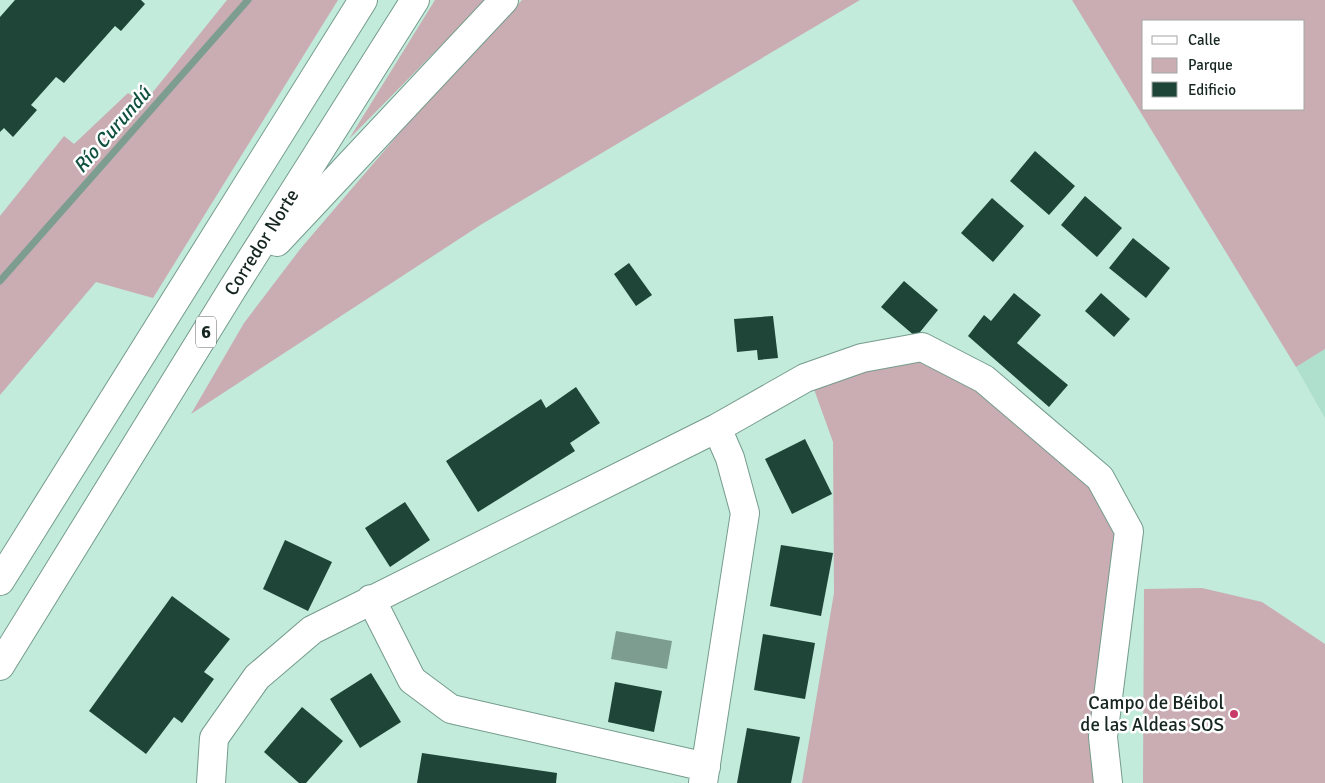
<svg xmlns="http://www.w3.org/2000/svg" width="1325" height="783" font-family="Signika,sans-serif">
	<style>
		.built { fill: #afdfcd }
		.green { fill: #caadb2; fill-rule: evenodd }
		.water { fill: #7d9d91 }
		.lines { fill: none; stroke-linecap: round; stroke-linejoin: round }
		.stream { stroke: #7d9d91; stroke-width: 7 }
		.building { fill: #1f4438 }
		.minor-casing { stroke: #759b8d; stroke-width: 30 }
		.motorway-casing { stroke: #759b8d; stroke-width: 30 }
		.minor { stroke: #fff; stroke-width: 28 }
		.motorway { stroke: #fff; stroke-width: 28 }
		.poi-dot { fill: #c83b67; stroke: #fff; stroke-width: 2 }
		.labels { text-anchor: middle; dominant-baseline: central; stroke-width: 5; stroke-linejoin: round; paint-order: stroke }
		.shield { fill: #fff; stroke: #5c6763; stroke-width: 1 }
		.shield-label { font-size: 18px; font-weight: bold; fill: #162620 }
		.street-label { font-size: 19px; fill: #162620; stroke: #fff }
		.poi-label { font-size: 19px; fill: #162620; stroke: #fff; text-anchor: end }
		.water-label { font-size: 20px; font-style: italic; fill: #0f503f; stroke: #fff }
	</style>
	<rect width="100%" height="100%" fill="#c2ebdb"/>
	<path class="built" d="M 1325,349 L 1325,418 L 1296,367 Z"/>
	<path class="green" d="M 227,0 L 338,0 L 153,298 L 96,282 L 0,395 L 0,216 L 64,136 L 74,144 L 128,93 L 144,103 Z
		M 435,0 L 486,0 L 349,139 Z
		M 522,0 L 860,0 L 482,224 L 191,414 L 244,323 L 301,248 L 426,102 Z
		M 1072,0 L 1325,0 L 1325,349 L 1296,367 ZM 1144,21 L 1304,21 L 1304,109 L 1144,109 Z
		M 921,354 L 980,383 L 1095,482 L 1123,531 L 1101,783 L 802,783 L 834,593 L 833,442 L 811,381 Z
		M 1202,588 L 1262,602 L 1325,644 L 1325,783 L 1143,783 L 1144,589 Z"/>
	<path class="water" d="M 616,631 L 672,641 L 667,669 L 611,659 Z"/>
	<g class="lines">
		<path class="stream" d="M 0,281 L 248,0"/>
	</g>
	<path class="building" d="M 15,0 L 141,0 L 145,4 L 121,31 L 115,26 L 64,83 L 56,77 L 31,105 L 37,110 L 13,137 L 4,128 L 0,132 L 0,17 Z
		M 1035,151 L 1075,186 L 1049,215 L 1010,181 Z
		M 1085,196 L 1122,228 L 1097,257 L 1061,225 Z
		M 992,198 L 1024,226 L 993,262 L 961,233 Z
		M 1133,238 L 1170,268 L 1146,298 L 1109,268 Z
		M 629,263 L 652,295 L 636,306 L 614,274 Z
		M 904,281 L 938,310 L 916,337 L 881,307 Z
		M 1014,293 L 1041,315 L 1017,343 L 1068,385 L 1049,407 L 968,336 L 984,315 L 991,321 Z
		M 1101,293 L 1130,319 L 1114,337 L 1085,311 Z
		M 773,316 L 778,358 L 758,360 L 757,350 L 737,352 L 734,319 Z
		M 576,387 L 600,423 L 570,443 L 575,451 L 478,512 L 446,461 L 541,399 L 546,408 Z
		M 805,439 L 832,494 L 792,514 L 765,459 Z
		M 405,502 L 430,540 L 390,567 L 365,528 Z
		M 285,540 L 332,562 L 308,611 L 263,589 Z
		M 781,545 L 833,553 L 821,616 L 770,606 Z
		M 172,596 L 230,639 L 204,672 L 214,679 L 182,723 L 174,717 L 146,754 L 89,711 Z
		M 763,634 L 815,643 L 805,699 L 754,690 Z
		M 371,673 L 401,722 L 360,748 L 330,699 Z
		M 615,682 L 662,691 L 654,732 L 608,722 Z
		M 302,707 L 343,741 L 306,783 L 299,783 L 264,752 Z
		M 747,728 L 800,737 L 791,783 L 737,783 Z
		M 422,753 L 557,773 L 556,783 L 417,783 Z"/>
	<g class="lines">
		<defs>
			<path id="minor" d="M 717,428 L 805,378 L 862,358 L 922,347 L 984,379 L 1100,478 L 1129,531 L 1103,737 L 1108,783
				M 371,599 L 412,680 L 451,709 L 706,767
				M 211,783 L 214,738 L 257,677 L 312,630 L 717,428 L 730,458 L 745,513 L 703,783"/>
			<g id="motorway">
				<path d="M 277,242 L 504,0"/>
				<path d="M 0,581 L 363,0"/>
				<path id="s1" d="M 0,666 L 233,288 L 415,0"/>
			</g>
		</defs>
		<use href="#minor" class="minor-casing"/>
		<use href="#motorway" class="motorway-casing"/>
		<use href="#minor" class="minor"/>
		<use href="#motorway" class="motorway"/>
	</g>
	<circle class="poi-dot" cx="1234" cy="714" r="5"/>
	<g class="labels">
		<rect class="shield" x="196" y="316.5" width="20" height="31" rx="4"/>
		<g class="shield-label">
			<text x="206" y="332">6</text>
		</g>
		<g class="street-label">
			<text stroke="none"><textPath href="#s1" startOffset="498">Corredor Norte</textPath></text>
		</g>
		<g class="poi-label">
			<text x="1224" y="703">Campo de Béibol<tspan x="1224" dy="22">de las Aldeas SOS</tspan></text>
		</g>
		<g class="water-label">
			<text transform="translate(112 130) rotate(-49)">Río Curundú</text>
		</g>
	</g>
	<rect x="1142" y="20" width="162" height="90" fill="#ffffff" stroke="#a2a8a6"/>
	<rect x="1152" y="36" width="25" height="8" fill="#ffffff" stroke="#a2a8a6"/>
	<text x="1188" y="45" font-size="15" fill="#162620">Calle</text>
	<rect x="1152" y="58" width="25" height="15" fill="#caadb2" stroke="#a2a8a6"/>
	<text x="1188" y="70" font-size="15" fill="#162620">Parque</text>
	<rect x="1152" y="82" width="25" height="15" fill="#1f4438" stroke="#a2a8a6"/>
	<text x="1188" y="95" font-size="15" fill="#162620">Edificio</text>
</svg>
